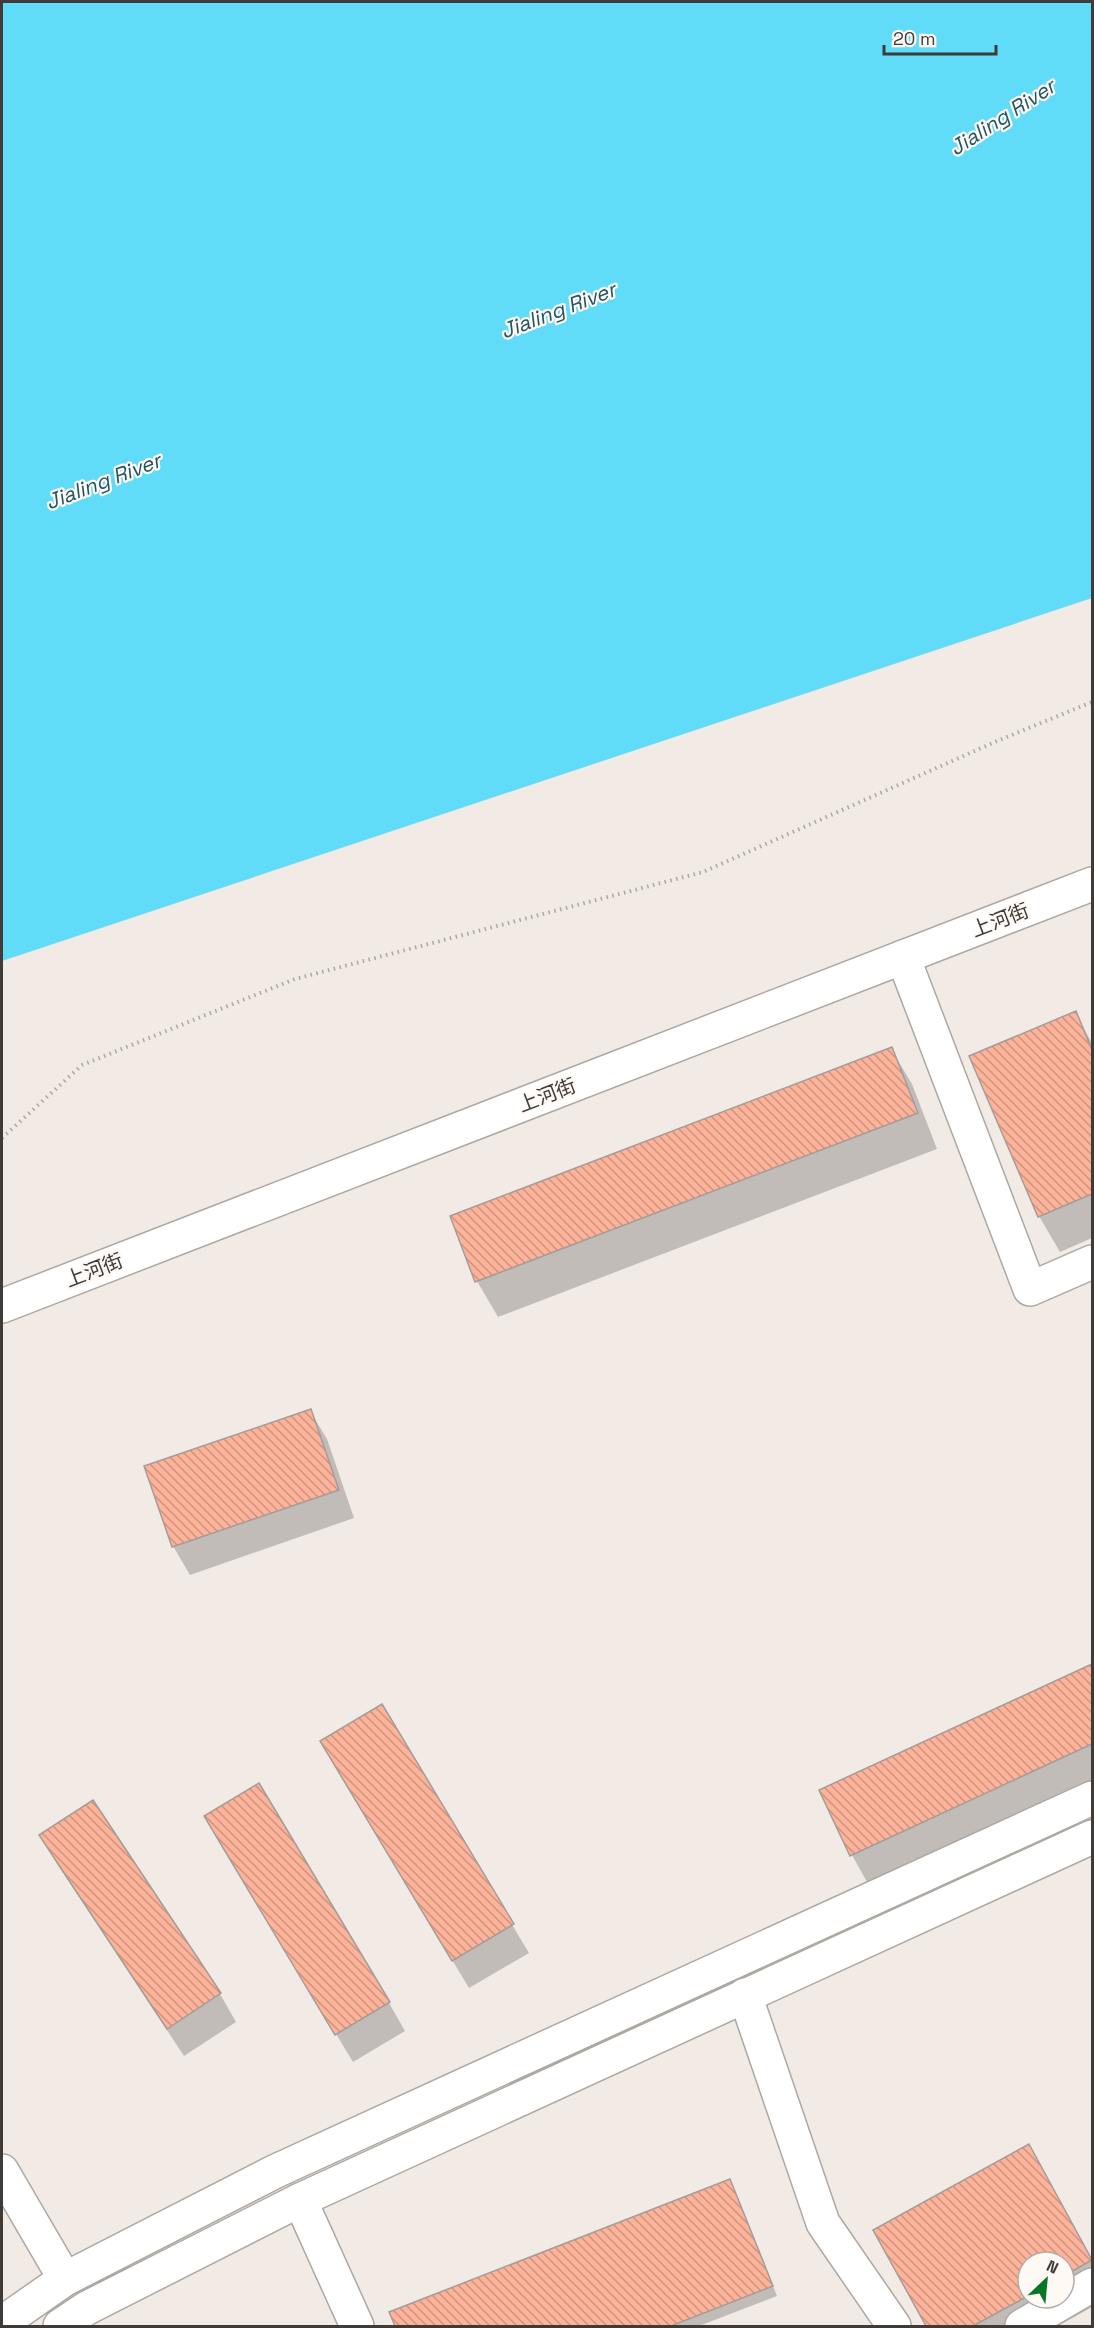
<svg xmlns="http://www.w3.org/2000/svg" width="1094" height="2328" font-family="'Space Grotesk','Noto Sans SC',sans-serif">
	<style>
		.water { fill: #60dbf8 }
		.shadow { fill: #0003; fill-rule: evenodd }
		.building { fill: url(#building-back-hatch); stroke: #a49c99; stroke-width: 1.5 }
		.lines { fill: none; stroke-linecap: round; stroke-linejoin: round }
		.street-casing { stroke: #aea8a2; stroke-width: 36 }
		.secondary-casing { stroke: #aea8a2; stroke-width: 36 }
		.primary-casing { stroke: #aea8a2; stroke-width: 36 }
		.path { stroke: #aca7a2; stroke-width: 4; stroke-dasharray: 1.5 4.5; stroke-linecap: butt }
		.street { stroke: #fff; stroke-width: 33 }
		.secondary { stroke: #fff; stroke-width: 33 }
		.primary { stroke: #fff; stroke-width: 33 }
		.labels { text-anchor: middle; dominant-baseline: central; stroke-width: 4.5; stroke-linejoin: round; paint-order: stroke }
		.street-label { font-size: 20px; fill: #3e3b39; stroke: #fef9f4 }
		.water-label { font-size: 21px; font-style: italic; fill: #215562; stroke: #fef9f4 }
	</style>
	<defs>
		<pattern id="building-back-hatch" width="6" height="6" patternUnits="userSpaceOnUse" patternTransform="scale(1.5)"><rect width="6" height="6" fill="#fcb39a"/><path d="M-1 5l2 2M0 0l6 6M5-1l2 2" fill="none" stroke="#cd937f"/></pattern>
	</defs>
	<rect width="100%" height="100%" fill="#f2ebe5"/>
	<path class="water" d="M 2,2 L 1092,2 L 1092,598 L 2,961 Z"/>
	<path class="shadow" d="M 1075,1013 L 1092,1043 L 1092,1238 L 1060,1252 L 1039,1216 Z
		M 891,1049 L 912,1084 L 937,1149 L 498,1317 L 477,1281 Z
		M 310,1411 L 327,1439 L 354,1518 L 190,1575 L 173,1546 Z
		M 1092,1666 L 1092,1789 L 872,1891 L 852,1855 L 821,1790 Z
		M 381,1706 L 529,1953 L 469,1988 L 338,1770 Z
		M 41,1836 L 220,1994 L 236,2022 L 184,2056 L 57,1864 Z
		M 222,1845 L 389,2003 L 405,2031 L 353,2062 Z
		M 730,2181 L 777,2296 L 699,2326 L 397,2326 L 391,2313 Z
		M 1049,2182 L 1092,2260 L 1092,2307 L 1058,2326 L 928,2326 L 875,2231 ZM 1028,2262 L 1064,2262 L 1064,2298 L 1028,2298 Z"/>
	<path class="building" d="M 1076,1011 L 1092,1050 L 1092,1194 L 1038,1217 L 969,1056 Z
		M 892,1047 L 918,1113 L 475,1282 L 450,1216 Z
		M 311,1409 L 339,1490 L 172,1547 L 144,1466 Z
		M 1092,1664 L 1092,1744 L 850,1856 L 819,1790 Z
		M 382,1704 L 514,1924 L 452,1961 L 320,1741 Z
		M 259,1783 L 390,2002 L 335,2035 L 204,1816 Z
		M 93,1800 L 221,1993 L 167,2029 L 39,1835 Z
		M 1029,2144 L 1092,2260 L 1064,2276 L 1064,2262 L 1028,2262 L 1028,2296 L 973,2326 L 926,2326 L 873,2230 Z
		M 730,2179 L 773,2286 L 671,2326 L 395,2326 L 389,2312 Z"/>
	<g class="lines">
		<defs>
			<path id="street" d="M 903,957 L 1030,1289 L 1092,1262
				M 745,1995 L 823,2223 L 894,2326
				M 2,2171 L 65,2279
				M 300,2200 L 357,2326
				M 1022,2326 L 1092,2285"/>
			<path id="secondary" d="M 2,1306 L 1092,884"/>
			<path id="primary" d="M 2,2323 L 65,2279 L 276,2171 L 1092,1798
				M 60,2326 L 87,2308 L 300,2200 L 1092,1837"/>
		</defs>
		<use href="#street" class="street-casing"/>
		<use href="#secondary" class="secondary-casing"/>
		<use href="#primary" class="primary-casing"/>
		<path class="path" d="M 2,1138 L 82,1065 L 295,979 L 703,872 L 997,741 L 1092,702"/>
		<use href="#street" class="street"/>
		<use href="#secondary" class="secondary"/>
		<use href="#primary" class="primary"/>
	</g>
	<g class="labels">
		<g class="street-label">
			<text transform="translate(1000 920) rotate(-21)">上河街</text>
			<text transform="translate(547 1095) rotate(-21)">上河街</text>
			<text transform="translate(94 1270) rotate(-21)">上河街</text>
		</g>
		<g class="water-label">
			<text transform="translate(1002 117) rotate(-33)">Jialing River</text>
			<text transform="translate(558 310) rotate(-21)">Jialing River</text>
			<text transform="translate(103 481) rotate(-21)">Jialing River</text>
		</g>
	</g>
	<rect width="1094" height="2328" fill="none" stroke="#3e3b39" stroke-width="6"/>
	<g transform="translate(1046 2280) rotate(26)"><circle r="28" fill="#fef9f4" stroke="#b1ada9" stroke-width="1.5"/>
	<path d="M0-4.5L10 22L0 15L-10 22Z" fill="#067629"/>
	<text y="-9" font-size="16" font-weight="bold" text-anchor="middle" fill="#3e3b39">N</text>
	</g>
	<path d="M884 45v9h112v-9" fill="none" stroke="#3e3b39" stroke-width="3"/>
	<text x="893" y="45" font-size="18" fill="#3e3b39" stroke="#fef9f4" stroke-width="4.5" paint-order="stroke">20 m</text>
</svg>
